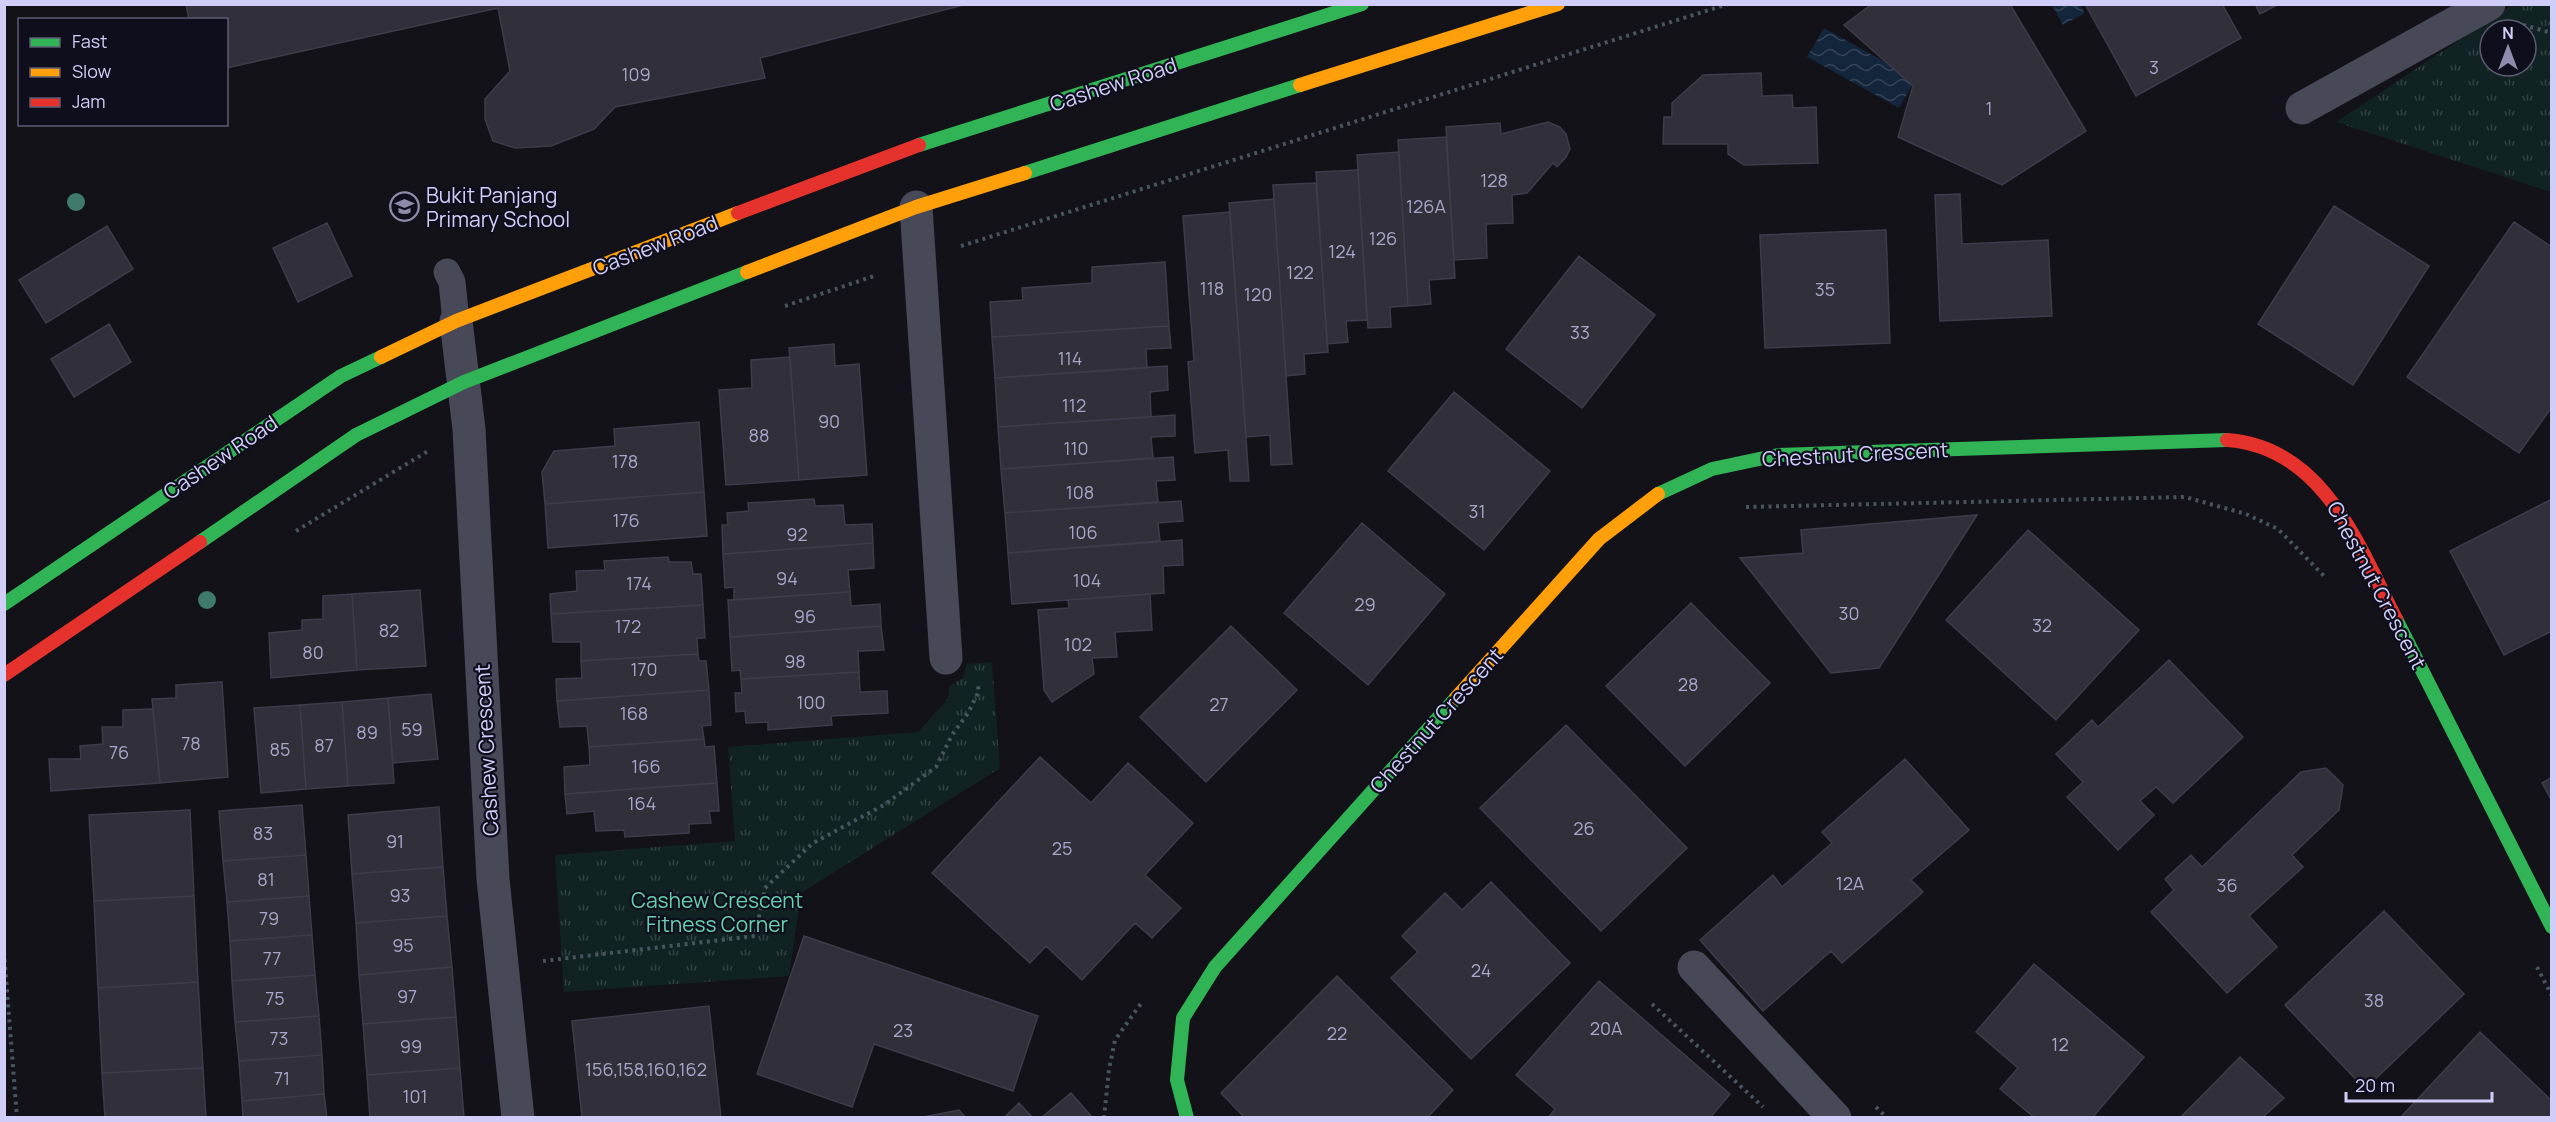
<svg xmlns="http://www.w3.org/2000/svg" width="2556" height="1122" font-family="Manrope,sans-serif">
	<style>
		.grass { fill: url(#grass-tufts); fill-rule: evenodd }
		.water { fill: url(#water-waves) }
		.building { fill: #302f3a; stroke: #3e3c4b; stroke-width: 1.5 }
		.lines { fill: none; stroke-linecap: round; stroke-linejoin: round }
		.path { stroke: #48555f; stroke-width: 4; stroke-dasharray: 3 4.5; stroke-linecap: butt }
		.lane { stroke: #474858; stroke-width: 27 }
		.street { stroke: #474858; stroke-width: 33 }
		.fast { stroke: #30b455; stroke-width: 14 }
		.slow { stroke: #ff9f0a; stroke-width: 14 }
		.jam { stroke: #e5322d; stroke-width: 14 }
		.tree { fill: #3f7a6a }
		.labels { text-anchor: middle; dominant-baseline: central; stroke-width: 4.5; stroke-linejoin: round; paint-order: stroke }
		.number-label { font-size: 18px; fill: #a8a6c9 }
		.street-label { font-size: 21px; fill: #d0cef9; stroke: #0f0e1c }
		.poi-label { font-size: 21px; fill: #d0cef9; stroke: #0f0e1c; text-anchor: start }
		.park-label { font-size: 21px; fill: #64d0ad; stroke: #0f0e1c }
	</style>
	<defs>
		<pattern id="grass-tufts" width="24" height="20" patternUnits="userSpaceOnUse" patternTransform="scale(1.5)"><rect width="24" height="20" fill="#122"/><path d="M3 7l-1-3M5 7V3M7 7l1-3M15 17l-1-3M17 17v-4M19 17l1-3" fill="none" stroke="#334143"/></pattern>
		<pattern id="water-waves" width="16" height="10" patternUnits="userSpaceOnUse" patternTransform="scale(1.5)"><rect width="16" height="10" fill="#13263c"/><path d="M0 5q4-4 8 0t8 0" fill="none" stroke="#344459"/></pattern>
	</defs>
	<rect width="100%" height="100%" fill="#121218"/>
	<path class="grass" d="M 2512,5 L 2551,5 L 2551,192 L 2336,122 ZM 2490,30 L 2526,30 L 2526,66 L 2490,66 Z
		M 992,662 L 1000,768 L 801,893 L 789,976 L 564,992 L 555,855 L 735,841 L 728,747 L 918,732 L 948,699 L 949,686 L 963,678 L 967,664 Z"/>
	<path class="water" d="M 2052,5 L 2080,5 L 2085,13 L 2063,25 Z
		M 1824,28 L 1916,79 L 1899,108 L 1807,57 Z"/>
	<path class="building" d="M 186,4 L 967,4 L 760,58 L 765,78 L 615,107 L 594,129 L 551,146 L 515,148 L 493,141 L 485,119 L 485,99 L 510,71 L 498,8 L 226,68 L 226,20 L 189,20 Z
		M 1872,4 L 2014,4 L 2011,6 L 2086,131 L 2002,185 L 1898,137 L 1913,86 L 1844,25 Z
		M 2085,4 L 2222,4 L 2241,38 L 2136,96 Z
		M 2255,4 L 2279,4 L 2260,14 Z
		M 1761,73 L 1762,96 L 1792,95 L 1793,108 L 1816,107 L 1818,163 L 1744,165 L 1728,154 L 1728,144 L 1663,144 L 1664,117 L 1672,117 L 1672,103 L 1703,75 Z
		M 1548,122 L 1560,127 L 1566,134 L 1570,149 L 1566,157 L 1557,167 L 1553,163 L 1527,193 L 1512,195 L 1513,223 L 1486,224 L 1487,258 L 1454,260 L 1446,127 L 1500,123 L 1501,134 Z
		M 1446,137 L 1455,278 L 1429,280 L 1431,304 L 1408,306 L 1398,140 Z
		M 1399,152 L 1408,306 L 1390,307 L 1391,327 L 1368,328 L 1357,155 Z
		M 1358,170 L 1367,320 L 1346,321 L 1348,342 L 1327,344 L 1316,172 Z
		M 1316,183 L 1328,352 L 1304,354 L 1305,374 L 1286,376 L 1273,185 Z
		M 1960,194 L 1962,244 L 2048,240 L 2052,316 L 1940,321 L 1935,195 Z
		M 1274,199 L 1292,464 L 1271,465 L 1270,435 L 1246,437 L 1229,203 Z
		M 2334,206 L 2429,266 L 2353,385 L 2258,324 Z
		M 1230,212 L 1249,481 L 1230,481 L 1228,450 L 1195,453 L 1188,362 L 1194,361 L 1183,216 Z
		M 2514,222 L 2552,247 L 2552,407 L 2519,453 L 2407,377 Z
		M 327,223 L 352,276 L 298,302 L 273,248 Z
		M 107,226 L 133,269 L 46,323 L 19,280 Z
		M 1886,230 L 1890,343 L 1765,348 L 1760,235 Z
		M 1579,256 L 1655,315 L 1582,408 L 1506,349 Z
		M 1165,262 L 1169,326 L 992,337 L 990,302 L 1023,300 L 1022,288 L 1092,283 L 1092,267 Z
		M 109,324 L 131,362 L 74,397 L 51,359 Z
		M 1169,326 L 1171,348 L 1146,349 L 1147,368 L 995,378 L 992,337 Z
		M 834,344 L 835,366 L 859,364 L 867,475 L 799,480 L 789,348 Z
		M 790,357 L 799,480 L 726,485 L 719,390 L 752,388 L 751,360 Z
		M 1167,366 L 1168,390 L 1150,392 L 1151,417 L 998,427 L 995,378 Z
		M 1454,392 L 1550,471 L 1484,550 L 1388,471 Z
		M 1175,415 L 1175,436 L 1151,437 L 1153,458 L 1001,469 L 998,427 Z
		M 699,422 L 704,492 L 545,504 L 542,472 L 554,451 L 615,446 L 614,429 Z
		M 1173,457 L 1175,480 L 1156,481 L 1158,502 L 1005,513 L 1001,469 Z
		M 704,492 L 707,536 L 548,548 L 545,504 Z
		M 814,499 L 815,506 L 843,505 L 845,525 L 872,524 L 873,543 L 723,554 L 722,525 L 728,525 L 727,513 L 749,511 L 748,503 Z
		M 2552,499 L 2552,631 L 2504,655 L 2450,551 Z
		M 1181,501 L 1183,521 L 1158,523 L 1160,541 L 1008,553 L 1005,513 Z
		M 1977,515 L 1879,668 L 1831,673 L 1740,558 L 1803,553 L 1801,530 Z
		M 1362,523 L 1445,594 L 1368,685 L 1284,613 Z
		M 2028,530 L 2139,630 L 2056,720 L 1946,620 Z
		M 1182,540 L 1183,565 L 1163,566 L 1164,593 L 1012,604 L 1008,553 Z
		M 873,543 L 874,568 L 848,570 L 850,592 L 734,600 L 734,587 L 725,588 L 723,554 Z
		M 668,557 L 669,562 L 691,562 L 693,574 L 701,574 L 703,605 L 551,614 L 550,594 L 577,591 L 576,571 L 605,570 L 604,561 Z
		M 420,590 L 426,666 L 357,670 L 352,594 Z
		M 850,592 L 851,606 L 880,604 L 881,626 L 730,637 L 728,600 Z
		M 352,594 L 357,670 L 271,678 L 269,633 L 302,630 L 302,620 L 323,619 L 323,596 Z
		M 1150,594 L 1152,630 L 1115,632 L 1117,657 L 1092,658 L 1094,674 L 1052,702 L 1044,690 L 1038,610 L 1069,608 L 1068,600 Z
		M 1691,603 L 1770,683 L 1685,766 L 1606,686 Z
		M 703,605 L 705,638 L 697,638 L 698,654 L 581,661 L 581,642 L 553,642 L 551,614 Z
		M 881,626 L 884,650 L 858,651 L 859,672 L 741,679 L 740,670 L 732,671 L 730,637 Z
		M 1231,626 L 1297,690 L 1206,782 L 1140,717 Z
		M 698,654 L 699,661 L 706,661 L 709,690 L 557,701 L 556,679 L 582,678 L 581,661 Z
		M 2169,660 L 2243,737 L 2173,803 L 2156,787 L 2140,801 L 2154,815 L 2118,850 L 2067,797 L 2083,782 L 2056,754 L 2092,720 L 2098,727 Z
		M 859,672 L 860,692 L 887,691 L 888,713 L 831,716 L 832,725 L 768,730 L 768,722 L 746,723 L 745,711 L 736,712 L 735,693 L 742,693 L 741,679 Z
		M 222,682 L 228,777 L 160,783 L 152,699 L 176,698 L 176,685 Z
		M 709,690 L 711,725 L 702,726 L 704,739 L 589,747 L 587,726 L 560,727 L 557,701 Z
		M 431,694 L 438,759 L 393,763 L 388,698 Z
		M 388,698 L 394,783 L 348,786 L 342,702 Z
		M 342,702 L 348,786 L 306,789 L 300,705 Z
		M 300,705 L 306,789 L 261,793 L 254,708 Z
		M 153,709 L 160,783 L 51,791 L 49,759 L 81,759 L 80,746 L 103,744 L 102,727 L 123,727 L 123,710 Z
		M 1566,725 L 1687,848 L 1601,931 L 1480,808 Z
		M 704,739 L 705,747 L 714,746 L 717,783 L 565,794 L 564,767 L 590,765 L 589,747 Z
		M 1040,757 L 1091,803 L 1128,763 L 1193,823 L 1145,875 L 1181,908 L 1152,938 L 1135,923 L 1082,980 L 1046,946 L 1030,963 L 932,873 Z
		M 1905,759 L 1969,830 L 1911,880 L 1923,892 L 1842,963 L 1831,951 L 1763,1011 L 1700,940 L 1773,875 L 1782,887 L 1832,843 L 1822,832 Z
		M 2326,768 L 2343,785 L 2339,810 L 2292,855 L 2303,867 L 2249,916 L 2277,947 L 2227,993 L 2151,912 L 2174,890 L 2165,879 L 2191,855 L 2202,867 L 2301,772 Z
		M 2552,777 L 2552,801 L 2542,783 Z
		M 717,783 L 719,811 L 709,811 L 711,823 L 689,824 L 689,833 L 625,837 L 624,830 L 596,831 L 594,811 L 567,814 L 565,794 Z
		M 302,805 L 306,855 L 223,861 L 219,811 Z
		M 439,807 L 443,867 L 352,874 L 348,815 Z
		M 190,810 L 194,896 L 94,901 L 89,815 Z
		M 306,855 L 309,896 L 227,902 L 223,861 Z
		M 443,867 L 447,916 L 356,923 L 352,874 Z
		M 1491,882 L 1570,963 L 1471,1059 L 1391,978 L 1418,952 L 1402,936 L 1445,893 L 1462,910 Z
		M 194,896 L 198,982 L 98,988 L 94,901 Z
		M 309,896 L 312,935 L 230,941 L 227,902 Z
		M 2384,911 L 2464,994 L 2365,1089 L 2285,1005 Z
		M 447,916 L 452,967 L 359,975 L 356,923 Z
		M 312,935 L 315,975 L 232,981 L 230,941 Z
		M 804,936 L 1038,1016 L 1013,1091 L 874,1044 L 852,1107 L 757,1074 Z
		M 2034,964 L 2144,1057 L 2092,1118 L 2035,1118 L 2000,1089 L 2018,1068 L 1976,1032 Z
		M 452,967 L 456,1017 L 363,1024 L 359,975 Z
		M 315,975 L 319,1016 L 235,1022 L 232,981 Z
		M 1337,976 L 1453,1090 L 1427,1118 L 1245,1118 L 1221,1093 Z
		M 1599,981 L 1730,1094 L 1710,1118 L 1548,1118 L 1555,1109 L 1516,1075 Z
		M 198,982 L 203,1068 L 102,1073 L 98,988 Z
		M 709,1006 L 721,1118 L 582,1118 L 572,1021 Z
		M 319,1016 L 322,1055 L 239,1061 L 235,1022 Z
		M 456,1017 L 460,1068 L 367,1075 L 363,1024 Z
		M 2480,1032 L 2552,1101 L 2552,1118 L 2400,1118 Z
		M 322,1055 L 324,1094 L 242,1101 L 239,1061 Z
		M 2240,1057 L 2284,1098 L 2264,1116 L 2265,1118 L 2180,1118 Z
		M 203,1068 L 206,1118 L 105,1118 L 102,1073 Z
		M 460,1068 L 464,1118 L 370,1118 L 367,1075 Z
		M 1071,1093 L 1093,1118 L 1041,1118 Z
		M 324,1094 L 327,1118 L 243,1118 L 242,1101 Z
		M 1019,1103 L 1033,1118 L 1004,1118 Z
		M 959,1110 L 966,1118 L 918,1118 Z"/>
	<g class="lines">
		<path class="path" d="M 2523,25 L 2552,33
			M 961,246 L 1728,4
			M 785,306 L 877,275
			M 1746,507 L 2185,497 L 2246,514 L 2278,529 L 2325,577
			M 296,531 L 428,451
			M 4,952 L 17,1118
			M 543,961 L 755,936 L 765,888 L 813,843 L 884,805 L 936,767 L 952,735 L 968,713 L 979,691 L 978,686
			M 2537,967 L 2552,996
			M 1652,1004 L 1763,1107
			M 1876,1107 L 1887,1118
			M 1104,1118 L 1109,1069 L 1115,1040 L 1142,1002"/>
		<path class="lane" d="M 447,272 L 452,282 L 456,321"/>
		<path class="street" d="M 2302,108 L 2489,4
			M 916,207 L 946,658
			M 456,321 L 469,429 L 493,879 L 518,1118
			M 1694,967 L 1835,1118"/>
		<path class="fast" d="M 919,145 L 1362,4
			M 1025,173 L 1300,85
			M 1658,494 L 1712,469 L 1778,455 L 2227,440
			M 200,542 L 356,435 L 464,382 L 747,272
			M 4,604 L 341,376 L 381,357
			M 2396,619 L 2552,927
			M 1187,1118 L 1177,1080 L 1183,1018 L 1215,967 L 1456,698"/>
		<path class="slow" d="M 1300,85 L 1558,4
			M 747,272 L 916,207 L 1025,173
			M 381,357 L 456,321 L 738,213
			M 1456,698 L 1599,539 L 1658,494"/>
		<path class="jam" d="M 738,213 L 919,145
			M 2227,440 C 2323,447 2358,544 2396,619
			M 4,675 L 200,542"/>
	</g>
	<g class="tree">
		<circle cx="76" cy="202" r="9"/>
		<circle cx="207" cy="600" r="9"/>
	</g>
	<defs>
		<symbol id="school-ring" viewBox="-11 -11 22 22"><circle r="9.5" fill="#0f0e1c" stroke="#8e8caa" stroke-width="1.5"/><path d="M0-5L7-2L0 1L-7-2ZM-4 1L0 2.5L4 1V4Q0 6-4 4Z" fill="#8e8caa"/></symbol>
	</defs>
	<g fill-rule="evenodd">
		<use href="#school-ring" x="388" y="190" width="33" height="33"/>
	</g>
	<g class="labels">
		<g class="number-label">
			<text x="2154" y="67">3</text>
			<text x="636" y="74">109</text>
			<text x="1989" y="108">1</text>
			<text x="1494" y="180">128</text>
			<text x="1426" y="206">126A</text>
			<text x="1383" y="238">126</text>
			<text x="1342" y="251">124</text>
			<text x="1300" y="272">122</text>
			<text x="1212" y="288">118</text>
			<text x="1825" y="289">35</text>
			<text x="1258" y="294">120</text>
			<text x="1580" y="332">33</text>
			<text x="1070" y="358">114</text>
			<text x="1074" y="405">112</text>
			<text x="829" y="421">90</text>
			<text x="759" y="435">88</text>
			<text x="1076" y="448">110</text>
			<text x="625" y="461">178</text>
			<text x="1080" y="492">108</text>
			<text x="1477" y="511">31</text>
			<text x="626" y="520">176</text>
			<text x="1083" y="532">106</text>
			<text x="797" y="534">92</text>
			<text x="787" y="578">94</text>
			<text x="1087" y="580">104</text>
			<text x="639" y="583">174</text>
			<text x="1365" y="604">29</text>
			<text x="1849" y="613">30</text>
			<text x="805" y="616">96</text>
			<text x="2042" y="625">32</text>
			<text x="628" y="626">172</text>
			<text x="389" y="630">82</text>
			<text x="1078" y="644">102</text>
			<text x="313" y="652">80</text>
			<text x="795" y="661">98</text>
			<text x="644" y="669">170</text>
			<text x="1688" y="684">28</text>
			<text x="811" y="702">100</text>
			<text x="1219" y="704">27</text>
			<text x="634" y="713">168</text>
			<text x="412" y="729">59</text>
			<text x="367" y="732">89</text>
			<text x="191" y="743">78</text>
			<text x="324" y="745">87</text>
			<text x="280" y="749">85</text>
			<text x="119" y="752">76</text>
			<text x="646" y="766">166</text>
			<text x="642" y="803">164</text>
			<text x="1584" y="828">26</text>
			<text x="263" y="833">83</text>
			<text x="395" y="841">91</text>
			<text x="1062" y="848">25</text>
			<text x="266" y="879">81</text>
			<text x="1850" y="883">12A</text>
			<text x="2227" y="885">36</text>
			<text x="400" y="895">93</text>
			<text x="269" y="918">79</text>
			<text x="403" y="945">95</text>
			<text x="272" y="958">77</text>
			<text x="1481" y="970">24</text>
			<text x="407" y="996">97</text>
			<text x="275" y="998">75</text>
			<text x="2374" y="1000">38</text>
			<text x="1606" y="1028">20A</text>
			<text x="903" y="1030">23</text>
			<text x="1337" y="1033">22</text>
			<text x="279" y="1038">73</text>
			<text x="2060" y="1044">12</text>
			<text x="411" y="1046">99</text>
			<text x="646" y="1069">156,158,160,162</text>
			<text x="282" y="1078">71</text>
			<text x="415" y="1096">101</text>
		</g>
		<g class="street-label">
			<text transform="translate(1113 84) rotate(-18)">Cashew Road</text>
			<text transform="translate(655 245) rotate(-21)">Cashew Road</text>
			<text transform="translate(1855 454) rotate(-3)">Chestnut Crescent</text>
			<text transform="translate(220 457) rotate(-34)">Cashew Road</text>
			<text transform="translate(2377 585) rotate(62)">Chestnut Crescent</text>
			<text transform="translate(1436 720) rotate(-48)">Chestnut Crescent</text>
			<text transform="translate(486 750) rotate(-93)">Cashew Crescent</text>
		</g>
		<g class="poi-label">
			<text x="426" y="195">Bukit Panjang<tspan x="426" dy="24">Primary School</tspan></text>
		</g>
		<g class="park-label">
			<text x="717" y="900">Cashew Crescent<tspan x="717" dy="24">Fitness Corner</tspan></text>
		</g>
	</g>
	<rect width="2556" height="1122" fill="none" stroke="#d0cef9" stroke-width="12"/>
	<rect x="18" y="18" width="210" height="108" fill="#0f0e1c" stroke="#5c5b74" stroke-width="1.5"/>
	<rect x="30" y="38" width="30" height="9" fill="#30b455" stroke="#5c5b74" stroke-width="1.5"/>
	<text x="72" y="48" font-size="18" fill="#d0cef9">Fast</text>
	<rect x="30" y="68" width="30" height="9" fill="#ff9f0a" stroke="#5c5b74" stroke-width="1.5"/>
	<text x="72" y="78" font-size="18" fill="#d0cef9">Slow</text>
	<rect x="30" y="98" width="30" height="9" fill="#e5322d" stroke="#5c5b74" stroke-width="1.5"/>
	<text x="72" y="108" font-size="18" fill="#d0cef9">Jam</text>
	<g transform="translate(2508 48)"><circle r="28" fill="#0f0e1c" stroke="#5c5b74" stroke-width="1.5"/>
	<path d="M0-4.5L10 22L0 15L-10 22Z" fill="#8e8caa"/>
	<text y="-9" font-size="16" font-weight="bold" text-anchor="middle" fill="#d0cef9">N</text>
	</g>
	<path d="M2346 1092v9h146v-9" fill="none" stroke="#d0cef9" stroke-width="3"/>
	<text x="2355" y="1092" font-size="18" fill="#d0cef9" stroke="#0f0e1c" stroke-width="4.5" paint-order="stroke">20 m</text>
</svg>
